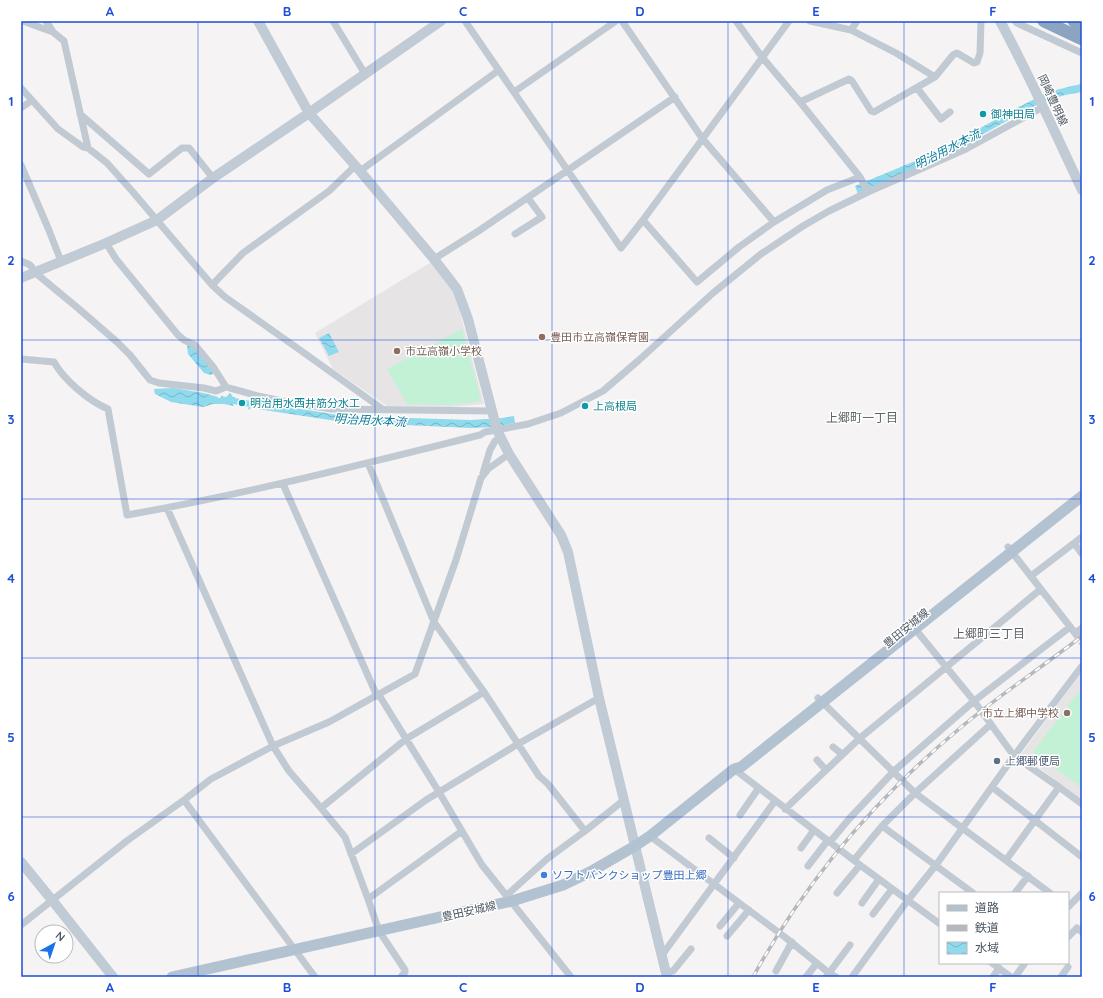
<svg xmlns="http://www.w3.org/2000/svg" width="1103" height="998" font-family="Quicksand,'Noto Sans JP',sans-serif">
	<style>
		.education { fill: #e6e4e5 }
		.pitch { fill: #c3f1d5 }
		.water { fill: url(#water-waves) }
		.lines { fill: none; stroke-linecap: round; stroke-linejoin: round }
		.canal { stroke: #90daee; stroke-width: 6 }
		.street-tunnel { stroke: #caccce; stroke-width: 7; stroke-dasharray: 7 3.5; stroke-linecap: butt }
		.street { stroke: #c1cad2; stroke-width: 7 }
		.secondary { stroke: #c1cbd6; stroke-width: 10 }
		.primary { stroke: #b3c2d1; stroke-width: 11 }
		.highway { stroke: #8ba5c1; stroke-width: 13 }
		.rail-casing { stroke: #b5b8bd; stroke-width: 3.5 }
		.rail { stroke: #fff; stroke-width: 2; stroke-dasharray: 6; stroke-linecap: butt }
		.grid { fill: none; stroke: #1d4ed8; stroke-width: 1; stroke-opacity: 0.55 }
		.culture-dot { fill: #0f9aa8; stroke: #fff; stroke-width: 1.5 }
		.education-dot { fill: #8d6e63; stroke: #fff; stroke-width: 1.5 }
		.service-dot { fill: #5c6f8a; stroke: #fff; stroke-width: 1.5 }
		.shop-dot { fill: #3f7fe0; stroke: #fff; stroke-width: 1.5 }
		.labels { text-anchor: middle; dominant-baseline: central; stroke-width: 3; stroke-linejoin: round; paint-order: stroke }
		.street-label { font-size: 11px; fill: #4a5661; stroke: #fff }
		.culture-label { font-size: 11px; fill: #0d838f; stroke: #fff; text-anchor: start }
		.education-label { font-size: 11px; fill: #785e54; stroke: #fff; text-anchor: start }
		.service-label { font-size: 11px; fill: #4e5e75; stroke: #fff; text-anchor: start }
		.shop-label { font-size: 11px; fill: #366cbe; stroke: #fff; text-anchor: start }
		.water-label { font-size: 12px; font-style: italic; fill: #0c7c9b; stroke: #fff }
		.neighbourhood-label { font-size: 12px; fill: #5f6368; stroke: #fff }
		.neatline { fill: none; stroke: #1d4ed8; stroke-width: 1.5 }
		.grid-label { font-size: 13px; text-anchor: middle; font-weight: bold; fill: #1d4ed8 }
	</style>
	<defs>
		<pattern id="water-waves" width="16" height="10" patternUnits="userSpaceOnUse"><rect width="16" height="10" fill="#90daee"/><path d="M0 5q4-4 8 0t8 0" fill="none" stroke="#78b4c4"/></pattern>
	</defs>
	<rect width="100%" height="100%" fill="#f5f3f3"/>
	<path class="education" d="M 433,261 L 452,290 L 460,312 L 484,404 L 452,407 L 387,406 L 333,369 L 315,333 Z
		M 1082,672 L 1082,800 L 1021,754 Z"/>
	<path class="pitch" d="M 462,329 L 481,401 L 451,405 L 407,404 L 387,369 Z
		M 1078,692 L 1082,694 L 1082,788 L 1033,752 Z"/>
	<path class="water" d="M 1082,84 L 1082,92 L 1065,95 L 1049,100 L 1030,108 L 933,162 L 858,194 L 855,186 L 932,154 L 1019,107 L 1048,92 L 1072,86 Z
		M 329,333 L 339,352 L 329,356 L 319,338 Z
		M 188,345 L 195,347 L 212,367 L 213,374 L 211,375 L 204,373 L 188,354 L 187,346 Z
		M 173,388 L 204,393 L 218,397 L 217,403 L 203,407 L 171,402 L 155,394 L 154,389 Z
		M 230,393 L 233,397 L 235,397 L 233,406 L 220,403 L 221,396 L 226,397 Z
		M 250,400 L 253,401 L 332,414 L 348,416 L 471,420 L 502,418 L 514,416 L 515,423 L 494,427 L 471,428 L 343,422 L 251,408 L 248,410 Z"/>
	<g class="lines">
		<path class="canal" d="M 210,400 L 217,401 L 234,401 L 256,405"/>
		<path class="street-tunnel" d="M 1075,633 L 1082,643"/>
		<path class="street" d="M 23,21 L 39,27 L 53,32
			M 46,21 L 53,32 L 64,41 L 88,148
			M 333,21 L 365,74
			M 465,21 L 621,248 L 643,220 L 789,21
			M 622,21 L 702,138 L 774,222
			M 736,21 L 762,57 L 800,102 L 860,177 L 868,192
			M 810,21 L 851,30 L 896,53 L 935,77
			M 1015,21 L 1017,23 L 1082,53
			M 851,30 L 857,21
			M 21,88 L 58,129 L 83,147 L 88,148 L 107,163 L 132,191 L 212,285 L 225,297 L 300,350 L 381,408
			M 917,88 L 941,119 L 950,112
			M 514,92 L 616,21
			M 800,102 L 849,79 L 852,81 L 871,111 L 874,112 L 935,77 L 953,55 L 957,53 L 974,63 L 977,62 L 980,53 L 981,21
			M 21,108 L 31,101
			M 80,114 L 149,174 L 182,148 L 189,148 L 213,178
			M 21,165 L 48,228 L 61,261
			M 360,171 L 499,70
			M 643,220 L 697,282 L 739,247 L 774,222 L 827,190 L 860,177
			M 515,234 L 542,217 L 528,198
			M 106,243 L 116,259 L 178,335 L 184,340 L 195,345 L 214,368 L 226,387
			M 434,259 L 480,230 L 675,97
			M 21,261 L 30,265 L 38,275 L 79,309 L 117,342 L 130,355 L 150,380 L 159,383 L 204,388 L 216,391 L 226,387 L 258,396 L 286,402 L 332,409 L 492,411
			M 212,285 L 243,253 L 329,191 L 355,166
			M 21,359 L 54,362 C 64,380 89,401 108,409 L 127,515 C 246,494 363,464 480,435 L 485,432 L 528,424 L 561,413 L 603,391 L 639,360 L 713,293 L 761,254 L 803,226 L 829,211 L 868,192 L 966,149 L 1043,107
			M 368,463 L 434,622 L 484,692 L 539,776 L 548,784 L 585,831
			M 483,473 L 490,450 L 495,441
			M 283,484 L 377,696
			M 167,508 L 273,746 L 289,771 L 321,808 L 345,837 L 368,899 L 379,931 L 405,970 L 405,972 L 401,977
			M 1074,543 L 1082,554
			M 1008,547 L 1075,633 L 1082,628
			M 1031,576 L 1082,537
			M 911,624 L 974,701 L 1014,756 L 1059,787 L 1082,804
			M 379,695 L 439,792 L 482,865 L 571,977
			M 818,698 L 915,793 L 1050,893
			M 833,747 L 842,754
			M 817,760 L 826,770
			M 734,769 L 860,865 L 940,924
			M 992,787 L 1082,857
			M 184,800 L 315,977
			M 321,808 L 406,739 L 484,692
			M 785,809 L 860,738 L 1041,589
			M 740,815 L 758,789
			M 882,826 L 973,893
			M 650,836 L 786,938 L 829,973 L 836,977
			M 709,838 L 734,858
			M 830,842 L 849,819 L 894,771 L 974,701 L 1070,627
			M 801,848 L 814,830
			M 351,854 L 426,800 L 518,744 L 599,698
			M 854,860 L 882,826 L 915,793 L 991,724
			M 1006,860 L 1059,787
			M 808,866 L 828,840
			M 837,893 L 860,865
			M 1015,893 L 1028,876
			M 507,895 L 547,859 L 585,831 L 624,800
			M 368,899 L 462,831
			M 862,903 L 879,879
			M 1068,907 L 1082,893
			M 873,914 L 892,889
			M 21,925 L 128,840 L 184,800 L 211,779 L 273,746 L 329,722 L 415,674 L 456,560 L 481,478 L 488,469 L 509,454
			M 720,926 L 739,903
			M 727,936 L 749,910
			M 1068,937 L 1077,928 L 1082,932
			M 662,955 L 775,801
			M 992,963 L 1011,977
			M 776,971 L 792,942
			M 666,972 L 673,971 L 691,949
			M 806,977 L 817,963
			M 826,977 L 850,945
			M 852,977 L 908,900 L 936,865 L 1014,756 L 1082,666
			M 993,977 L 999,968
			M 1015,977 L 1025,963
			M 1061,977 L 1068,967"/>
		<path class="secondary" d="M 258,21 L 309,113 L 360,171 L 434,259 L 457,289 L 468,319 L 497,430 L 509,454 L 561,535 L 568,552 L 599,698 L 667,977
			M 1000,21 C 1030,76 1055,133 1082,190
			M 21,278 L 106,243 L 157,220 L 213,178 L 309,113 L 441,21
			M 21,862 L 52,900 L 113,977"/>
		<path class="primary" d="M 172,977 L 512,901 L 563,885 L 590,872 L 635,846 L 650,836 L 734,769 L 741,767 L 1082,496"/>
		<path class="highway" d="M 1044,21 L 1082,39
			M 1074,21 L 1082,25"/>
		<defs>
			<path id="rail" d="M 753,977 C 805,882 876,798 959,729 C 998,696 1041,668 1082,636"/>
		</defs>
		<use href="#rail" class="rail-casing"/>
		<use href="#rail" class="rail"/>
	</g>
	<path class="grid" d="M 198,21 L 198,977M 375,21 L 375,977M 552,21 L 552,977M 728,21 L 728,977M 904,21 L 904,977M 21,181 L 1082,181M 21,340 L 1082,340M 21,499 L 1082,499M 21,658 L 1082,658M 21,817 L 1082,817"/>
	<g class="culture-dot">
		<circle cx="983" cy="114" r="4"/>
		<circle cx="242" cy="403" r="4"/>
		<circle cx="585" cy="406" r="4"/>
	</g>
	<g class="education-dot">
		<circle cx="542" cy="337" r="4"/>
		<circle cx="397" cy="351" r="4"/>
		<circle cx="1067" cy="713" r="4"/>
	</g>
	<circle class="service-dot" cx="997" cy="761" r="4"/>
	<circle class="shop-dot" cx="544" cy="875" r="4"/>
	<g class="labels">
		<g class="street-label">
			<text transform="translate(1053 100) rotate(65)">岡崎豊明線</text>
			<text transform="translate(906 628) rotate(-39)">豊田安城線</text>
			<text transform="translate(469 911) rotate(-13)">豊田安城線</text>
		</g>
		<g class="culture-label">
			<text x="991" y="114">御神田局</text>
			<text x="250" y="403">明治用水西井筋分水工</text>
			<text x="593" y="406">上高根局</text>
		</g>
		<g class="education-label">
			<text x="550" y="337">豊田市立高嶺保育園</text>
			<text x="405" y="351">市立高嶺小学校</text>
			<text x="1059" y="713" text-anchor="end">市立上郷中学校</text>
		</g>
		<g class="service-label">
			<text x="1005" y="761">上郷郵便局</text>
		</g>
		<g class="shop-label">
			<text x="552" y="875">ソフトバンクショップ豊田上郷</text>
		</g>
		<g class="water-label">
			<text transform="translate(947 149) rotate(-27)">明治用水本流</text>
			<text transform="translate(370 420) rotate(3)">明治用水本流</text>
		</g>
		<g class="neighbourhood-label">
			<text x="862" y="417">上郷町一丁目</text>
			<text x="989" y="633">上郷町三丁目</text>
		</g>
	</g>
	<rect width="1103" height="998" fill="none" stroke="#ffffff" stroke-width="44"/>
	<rect x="939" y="892" width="130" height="72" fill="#ffffff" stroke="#b7bbc0"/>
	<rect x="947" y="905" width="20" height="6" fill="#b3c2d1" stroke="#b7bbc0"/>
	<text x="975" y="912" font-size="12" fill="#4a5661">道路</text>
	<rect x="947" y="925" width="20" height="6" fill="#b5b8bd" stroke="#b7bbc0"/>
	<text x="975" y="932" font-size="12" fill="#4a5661">鉄道</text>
	<rect x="947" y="942" width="20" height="12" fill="url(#water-waves)" stroke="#b7bbc0"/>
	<text x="975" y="952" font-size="12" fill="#4a5661">水域</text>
	<g transform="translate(54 944) rotate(40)"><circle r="19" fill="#ffffff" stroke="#b7bbc0"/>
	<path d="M0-3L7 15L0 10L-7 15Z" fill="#1a73e8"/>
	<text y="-6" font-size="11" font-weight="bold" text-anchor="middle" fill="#4a5661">N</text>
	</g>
	<rect x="22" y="22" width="1059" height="954" class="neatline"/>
	<g class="grid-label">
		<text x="110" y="16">A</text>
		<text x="287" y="16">B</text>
		<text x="463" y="16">C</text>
		<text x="640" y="16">D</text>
		<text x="816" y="16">E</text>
		<text x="993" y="16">F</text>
		<text x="11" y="106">1</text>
		<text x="1092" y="106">1</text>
		<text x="11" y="265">2</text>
		<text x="1092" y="265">2</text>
		<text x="11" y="424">3</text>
		<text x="1092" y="424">3</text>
		<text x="11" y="583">4</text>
		<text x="1092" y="583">4</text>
		<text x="11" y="742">5</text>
		<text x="1092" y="742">5</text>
		<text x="11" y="901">6</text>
		<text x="1092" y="901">6</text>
		<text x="110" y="992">A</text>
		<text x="287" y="992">B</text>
		<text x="463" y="992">C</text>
		<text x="640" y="992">D</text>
		<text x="816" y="992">E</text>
		<text x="993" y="992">F</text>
	</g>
</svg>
